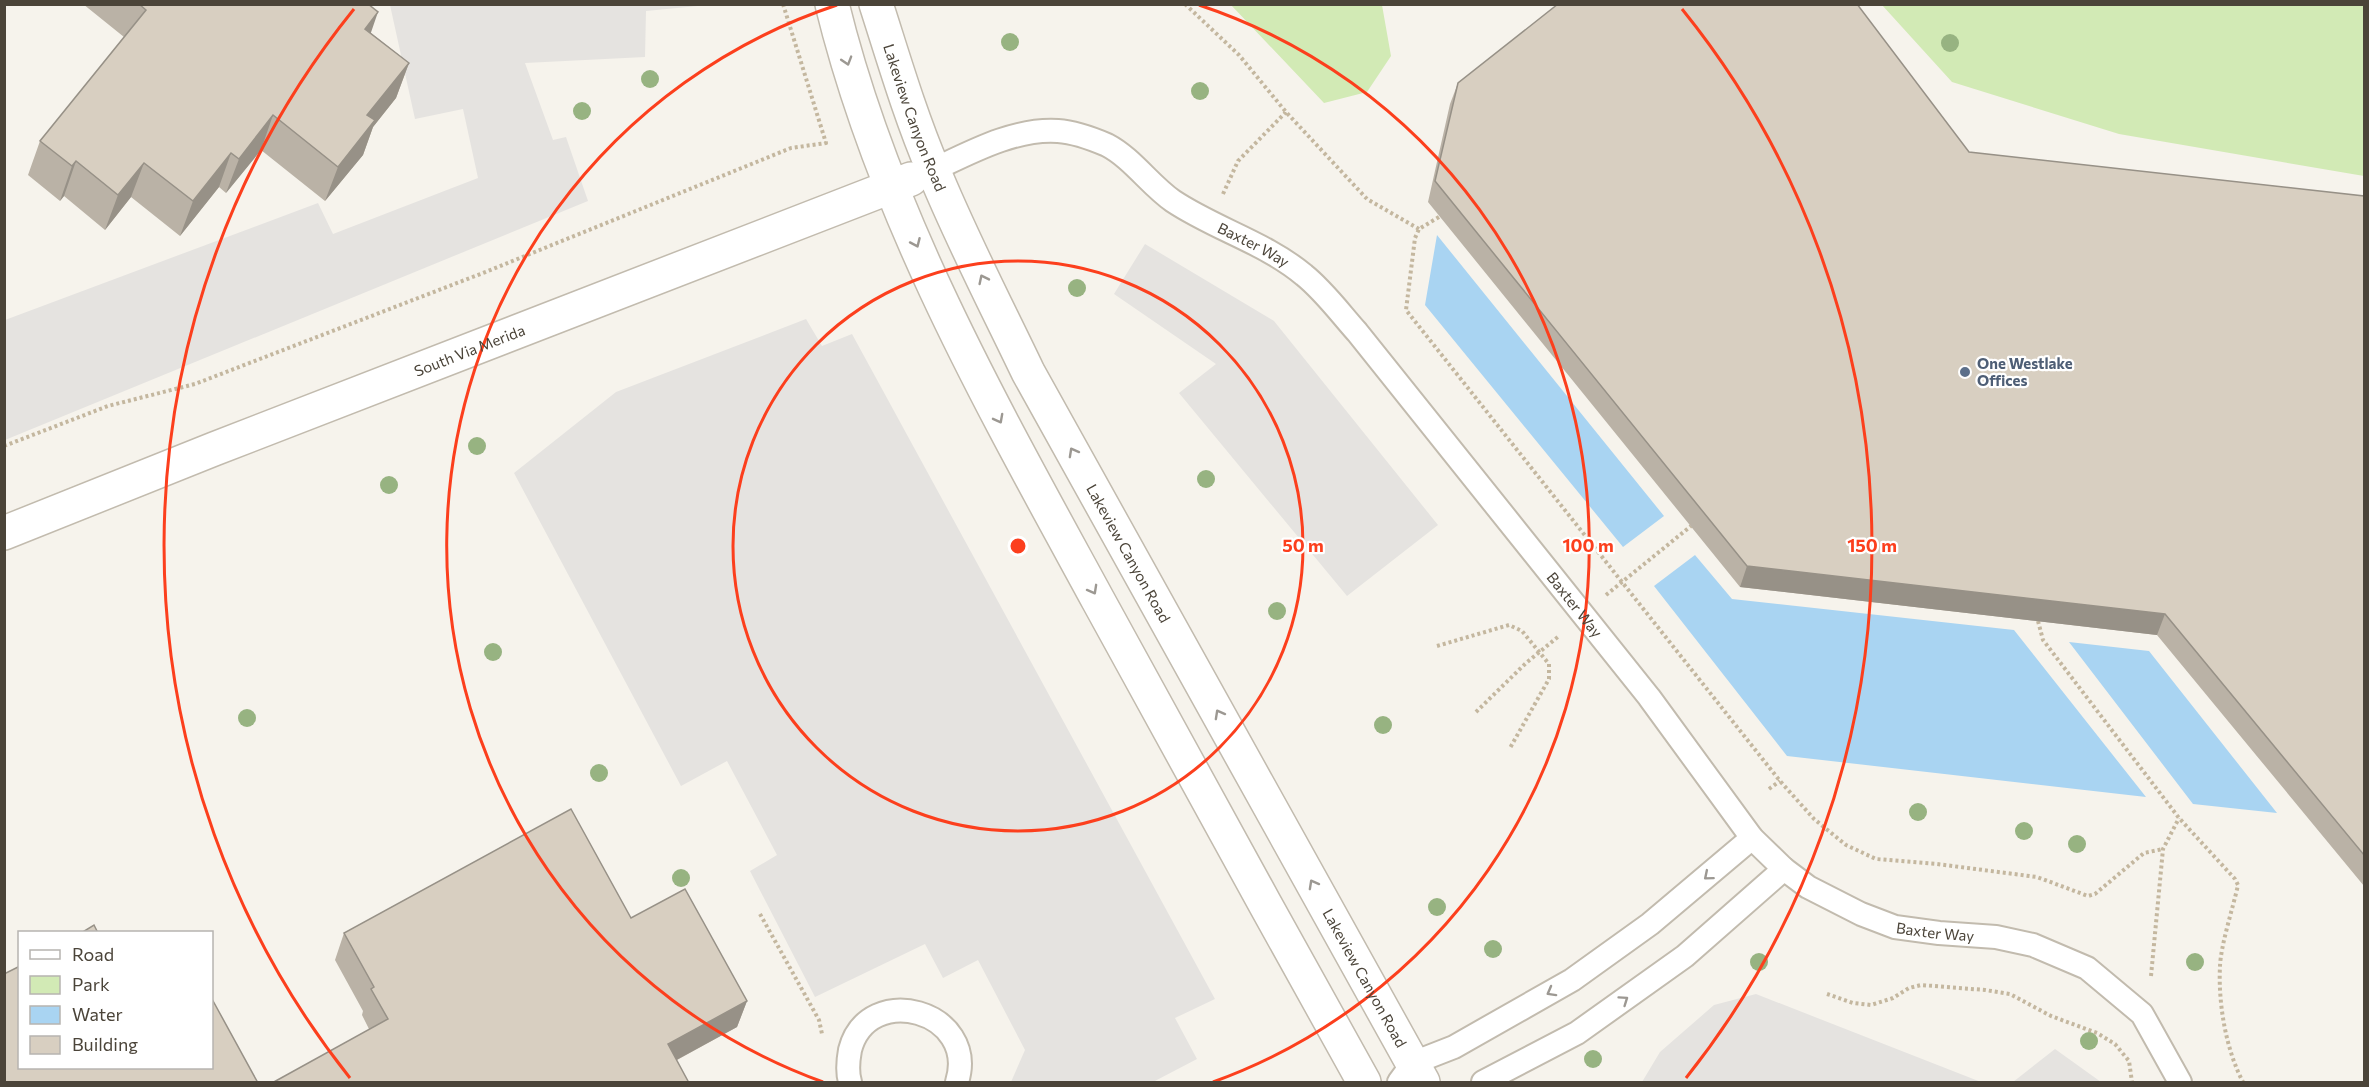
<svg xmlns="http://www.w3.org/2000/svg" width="2369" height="1087" font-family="Commissioner,sans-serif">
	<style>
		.green { fill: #d2eab5 }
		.parking { fill: #e5e3e0 }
		.water { fill: #a9d4f2 }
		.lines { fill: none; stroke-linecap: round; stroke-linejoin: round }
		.service-casing { stroke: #c2bbae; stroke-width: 26 }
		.tertiary-casing { stroke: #c2bbae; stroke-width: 36 }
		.path { stroke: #c4b79f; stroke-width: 4; stroke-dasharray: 3 3; stroke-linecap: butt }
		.service { stroke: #fff; stroke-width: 22 }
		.tertiary { stroke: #fff; stroke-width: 33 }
		.tree { fill: #97b381 }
		.wall { fill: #bab2a6 }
		.shaded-wall { fill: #979187 }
		.building { fill: #d8cfc1; stroke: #979187; stroke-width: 1.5 }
		.oneway { stroke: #9c9892 }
		.ring { fill: none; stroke: #fc3f1d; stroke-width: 3 }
		.service-dot { fill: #5c6f8a; stroke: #fff; stroke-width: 2 }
		.labels { text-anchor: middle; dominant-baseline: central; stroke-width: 4.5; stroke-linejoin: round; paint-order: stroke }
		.street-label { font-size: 15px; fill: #4b4439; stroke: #fff }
		.service-label { font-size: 15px; font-weight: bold; fill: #4e5e75; stroke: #fff; text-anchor: start }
		.centre { fill: #fc3f1d; stroke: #fff; stroke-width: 3 }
		.ring-label { font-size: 18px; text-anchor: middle; font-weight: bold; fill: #fc3f1d; stroke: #fff; stroke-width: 4.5; stroke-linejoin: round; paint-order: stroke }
	</style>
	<rect width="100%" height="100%" fill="#f6f3ec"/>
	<path class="green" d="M 1231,5 L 1382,5 L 1391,56 L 1367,92 L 1324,103 Z
		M 1882,5 L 2364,5 L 2364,176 L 2119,134 L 1952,82 Z"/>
	<path class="parking" d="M 390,5 L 708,5 L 646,11 L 645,57 L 525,63 L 553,140 L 566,137 L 588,201 L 5,440 L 5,320 L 318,203 L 333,234 L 478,178 L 463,109 L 415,119 Z
		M 1145,244 L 1274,321 L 1438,525 L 1347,596 L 1179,393 L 1216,364 L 1114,294 Z
		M 806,319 L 822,346 L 852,334 L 1215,999 L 1175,1018 L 1197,1059 L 1153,1082 L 1011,1082 L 1025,1050 L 978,960 L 943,978 L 925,944 L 815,997 L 750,871 L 777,855 L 727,761 L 681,786 L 514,473 L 616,392 Z
		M 1756,994 L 1981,1082 L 1642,1082 L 1660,1052 L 1714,1005 Z
		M 2055,1049 L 2101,1082 L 2013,1082 Z"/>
	<path class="water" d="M 1437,235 L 1664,516 L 1623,547 L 1425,305 Z
		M 1695,555 L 1732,599 L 2014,630 L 2146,797 L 1787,756 L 1654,586 Z
		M 2069,642 L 2149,651 L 2277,813 L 2193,804 Z"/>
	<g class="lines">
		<defs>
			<g id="service">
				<path id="s1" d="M 933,170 C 971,152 1015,128 1058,131 C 1073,132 1093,139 1107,145 C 1132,158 1150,185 1173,201 C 1215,229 1266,243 1304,275 C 1324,291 1340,313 1357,332 L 1649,697 L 1752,838 L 1784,869 L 1808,887 L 1861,914 L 1895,927 L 1939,933 L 1996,937 L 2033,945 L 2087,968 L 2142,1014 L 2180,1082"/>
				<path d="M 850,1082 C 847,1072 848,1061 850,1050 C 868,980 979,1011 957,1082"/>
				<path d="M 1399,1082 L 1413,1063 L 1454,1047 L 1572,980 L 1650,924 L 1752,838"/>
				<path d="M 1483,1082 L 1577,1033 L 1685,956 L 1784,869"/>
			</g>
			<g id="tertiary">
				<path d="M 832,4 C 884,217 994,409 1098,600 C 1187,761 1274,922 1364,1082"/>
				<path id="s2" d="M 876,4 C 894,60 910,115 933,169 C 961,238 996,305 1028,372 L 1423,1082"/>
				<path id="s3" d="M 4,533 L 214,449 L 911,179"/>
			</g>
		</defs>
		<use href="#service" class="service-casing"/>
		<use href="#tertiary" class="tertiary-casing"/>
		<path class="path" d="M 1185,4 L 1239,55 L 1286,112 L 1367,199 L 1419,229
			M 1223,194 L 1238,161 L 1286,112
			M 1439,217 L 1419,229 L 1415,238 L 1406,310 L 1780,781 L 1814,819 L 1846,845 L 1876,859 L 1937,864 L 2037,877 L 2088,896 L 2095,894 L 2144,853 L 2163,849
			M 4,446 L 108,406 L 195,384 L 483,273 L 791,148 L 826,143 L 783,4
			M 1606,595 L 1691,526
			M 2038,621 L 2043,640 L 2179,818 L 2235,879 L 2238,885 C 2233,908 2221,944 2220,966 C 2218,1003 2226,1050 2243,1082
			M 1437,646 L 1509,625 L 1522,631 L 1549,664 L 1549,679 L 1510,748
			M 1476,712 L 1526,663 L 1559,636
			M 1769,789 L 1780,781
			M 760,914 L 819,1020 L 822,1034
			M 2151,976 L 2163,849 L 2179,818
			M 1827,994 L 1853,1003 L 1871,1005 L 1893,998 L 1909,988 L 1921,985 L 1985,990 L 2010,994 L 2051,1016 L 2097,1033 L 2115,1044 L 2129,1061 L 2132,1082"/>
		<use href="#service" class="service"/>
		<use href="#tertiary" class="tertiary"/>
	</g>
	<g class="tree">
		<circle cx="1010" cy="42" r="9"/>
		<circle cx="1950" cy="43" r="9"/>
		<circle cx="650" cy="79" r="9"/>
		<circle cx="1200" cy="91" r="9"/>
		<circle cx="582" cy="111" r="9"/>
		<circle cx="1077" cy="288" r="9"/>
		<circle cx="477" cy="446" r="9"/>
		<circle cx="1206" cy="479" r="9"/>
		<circle cx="389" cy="485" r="9"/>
		<circle cx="1277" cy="611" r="9"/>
		<circle cx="493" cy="652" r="9"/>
		<circle cx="247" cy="718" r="9"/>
		<circle cx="1383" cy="725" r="9"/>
		<circle cx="599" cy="773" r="9"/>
		<circle cx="1918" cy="812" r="9"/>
		<circle cx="2024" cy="831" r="9"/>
		<circle cx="2077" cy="844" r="9"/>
		<circle cx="681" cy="878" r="9"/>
		<circle cx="1437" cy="907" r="9"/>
		<circle cx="1493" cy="949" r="9"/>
		<circle cx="1759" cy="962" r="9"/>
		<circle cx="2195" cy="962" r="9"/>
		<circle cx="2089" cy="1041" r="9"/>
		<circle cx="1593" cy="1059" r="9"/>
	</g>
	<path class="wall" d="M 83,4 L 368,4 L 371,33 L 409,63 L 396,98 L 373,127 L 363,155 L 325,201 L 261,150 L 226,193 L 219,187 L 180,236 L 131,197 L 105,230 L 64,196 L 60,201 L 28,175 L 40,141 L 124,37 Z
		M 1458,83 L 1969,152 L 2364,196 L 2364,886 L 2157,635 L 1740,587 L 1428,202 L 1450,104 Z
		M 631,918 L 747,1001 L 737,1027 L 677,1060 L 369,1029 L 362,1015 L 363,1011 L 335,960 L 344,933 Z"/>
	<path class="shaded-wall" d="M 378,12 L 366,47 L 365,29 Z
		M 409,63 L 396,98 L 373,127 L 363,155 L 325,201 L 338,167 L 367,115 Z
		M 273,115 L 261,150 L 226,193 L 239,159 Z
		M 231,153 L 219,187 L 180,236 L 193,201 Z
		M 76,161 L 64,196 L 60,201 L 72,166 Z
		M 144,163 L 131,197 L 105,230 L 118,195 Z
		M 1747,566 L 2165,614 L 2157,635 L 1740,587 Z
		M 747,1001 L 737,1027 L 658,1070 L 668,1044 Z"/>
	<path class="building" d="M 139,4 L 368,4 L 378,12 L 365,29 L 409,63 L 367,115 L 375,120 L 338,167 L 273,115 L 239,159 L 231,153 L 193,201 L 144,163 L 118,195 L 76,161 L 72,166 L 40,141 L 146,10 Z
		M 1558,4 L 1857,4 L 1969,152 L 2364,196 L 2364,855 L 2165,614 L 1747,566 L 1435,181 L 1458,83 Z
		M 571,809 L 631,918 L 685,889 L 747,1001 L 668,1044 L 689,1083 L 272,1083 L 388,1019 L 371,989 L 374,987 L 344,933 Z
		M 94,925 L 98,933 L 81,933 Z
		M 20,966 L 20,1068 L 212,1068 L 212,999 L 258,1083 L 4,1083 L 4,974 Z"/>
	<defs><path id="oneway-chevron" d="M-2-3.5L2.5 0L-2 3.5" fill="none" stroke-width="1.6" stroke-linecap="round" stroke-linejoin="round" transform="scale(1.5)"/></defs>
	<g class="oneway">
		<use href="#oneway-chevron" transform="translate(847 61) rotate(73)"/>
		<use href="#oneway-chevron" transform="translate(916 243) rotate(66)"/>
		<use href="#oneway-chevron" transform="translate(983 279) rotate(-116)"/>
		<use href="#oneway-chevron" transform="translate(999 419) rotate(62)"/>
		<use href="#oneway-chevron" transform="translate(1073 452) rotate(-119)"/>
		<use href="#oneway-chevron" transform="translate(1093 590) rotate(61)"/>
		<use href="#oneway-chevron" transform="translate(1219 714) rotate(-119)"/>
		<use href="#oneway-chevron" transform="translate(1708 876) rotate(140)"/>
		<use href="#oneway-chevron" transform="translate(1313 884) rotate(-119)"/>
		<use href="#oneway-chevron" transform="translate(1551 992) rotate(151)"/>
		<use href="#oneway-chevron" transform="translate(1624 1000) rotate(-35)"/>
	</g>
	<g class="ring">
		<circle cx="1018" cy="546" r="285"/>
		<path d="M823 1082A570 570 0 0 1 837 5M1199 5A570 570 0 0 1 1213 1082"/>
		<path d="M350 1078A854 854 0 0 1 354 9M1682 9A854 854 0 0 1 1686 1078"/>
	</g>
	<circle class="service-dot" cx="1965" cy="372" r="6"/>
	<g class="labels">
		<g class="street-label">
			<text stroke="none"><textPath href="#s2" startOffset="120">Lakeview Canyon Road</textPath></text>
			<text stroke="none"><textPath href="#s1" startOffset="362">Baxter Way</textPath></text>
			<text stroke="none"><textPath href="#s3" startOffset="500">South Via Merida</textPath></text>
			<text stroke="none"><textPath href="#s2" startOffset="606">Lakeview Canyon Road</textPath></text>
			<text stroke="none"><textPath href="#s1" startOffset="848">Baxter Way</textPath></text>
			<text stroke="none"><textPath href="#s1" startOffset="1352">Baxter Way</textPath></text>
			<text stroke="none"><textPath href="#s2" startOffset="1092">Lakeview Canyon Road</textPath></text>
		</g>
		<g class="service-label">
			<text x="1977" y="363">One Westlake<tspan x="1977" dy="17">Offices</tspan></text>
		</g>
	</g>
	<circle cx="1018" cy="546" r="9" class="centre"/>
	<g class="ring-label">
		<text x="1303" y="552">50 m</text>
		<text x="1588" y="552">100 m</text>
		<text x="1872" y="552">150 m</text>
	</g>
	<rect width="2369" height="1087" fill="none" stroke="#4b4439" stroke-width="12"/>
	<rect x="18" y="931" width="195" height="138" fill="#ffffff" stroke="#b7b4b0" stroke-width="1.5"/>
	<rect x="30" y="950" width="30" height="9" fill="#ffffff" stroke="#b7b4b0" stroke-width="1.5"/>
	<text x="72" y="961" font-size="18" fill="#4b4439">Road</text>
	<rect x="30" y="976" width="30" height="18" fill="#d2eab5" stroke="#b7b4b0" stroke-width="1.5"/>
	<text x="72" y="991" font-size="18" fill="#4b4439">Park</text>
	<rect x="30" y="1006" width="30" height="18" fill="#a9d4f2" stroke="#b7b4b0" stroke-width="1.5"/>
	<text x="72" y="1021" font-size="18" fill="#4b4439">Water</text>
	<rect x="30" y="1036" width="30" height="18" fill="#d8cfc1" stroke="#b7b4b0" stroke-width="1.5"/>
	<text x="72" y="1051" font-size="18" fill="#4b4439">Building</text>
</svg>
